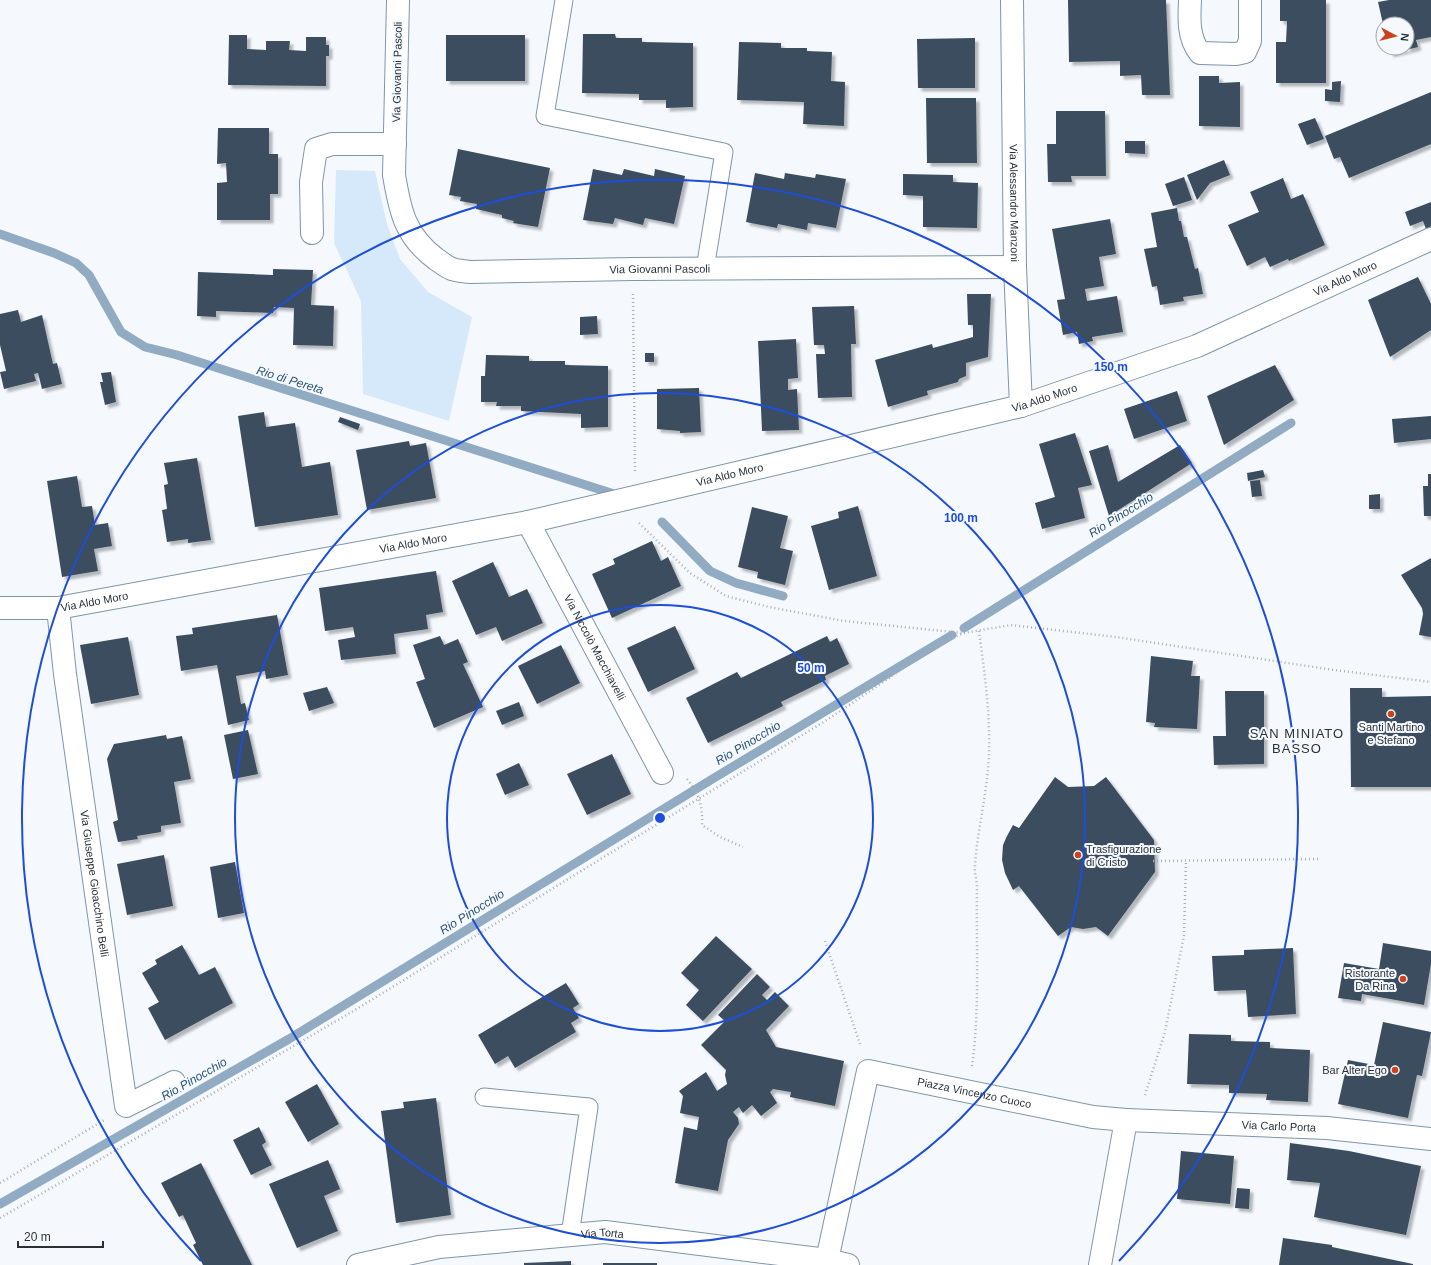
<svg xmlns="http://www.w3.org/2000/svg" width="1431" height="1265" font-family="Helvetica,sans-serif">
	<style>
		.park { fill: #d5e9fb }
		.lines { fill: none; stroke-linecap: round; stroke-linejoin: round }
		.stream { stroke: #91abc2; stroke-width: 9 }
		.building { fill: #3a4e5f; filter: url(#shadow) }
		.lane-casing { stroke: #7f95a8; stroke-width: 19 }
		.street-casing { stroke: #7f95a8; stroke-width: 24 }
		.secondary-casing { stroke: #7f95a8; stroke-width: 24 }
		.path { stroke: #a8aeb4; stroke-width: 2.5; stroke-dasharray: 1 3; stroke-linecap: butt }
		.lane { stroke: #fff; stroke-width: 17 }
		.street { stroke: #fff; stroke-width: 22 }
		.secondary { stroke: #fff; stroke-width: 22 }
		.ring { fill: none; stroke: #1d4ed8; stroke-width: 2 }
		.poi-dot { fill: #cb421d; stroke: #f5f9fe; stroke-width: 1.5 }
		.labels { text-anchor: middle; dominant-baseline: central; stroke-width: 4; stroke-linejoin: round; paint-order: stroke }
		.street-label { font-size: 11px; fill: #283139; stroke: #f5f9fe }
		.poi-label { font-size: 11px; fill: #283139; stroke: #f5f9fe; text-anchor: end }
		.water-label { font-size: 12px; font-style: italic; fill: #2a5476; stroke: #f5f9fe }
		.quarter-label { font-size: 13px; letter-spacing: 1px; fill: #283139; stroke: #f5f9fe }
		.centre { fill: #1d4ed8; stroke: #f5f9fe; stroke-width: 2 }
		.ring-label { font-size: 12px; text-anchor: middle; font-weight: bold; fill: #1d4ed8; stroke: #f5f9fe; stroke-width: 4; stroke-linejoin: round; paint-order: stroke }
	</style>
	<defs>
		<filter id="shadow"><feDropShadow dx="3.5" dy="3.5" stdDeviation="1" flood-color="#0004"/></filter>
	</defs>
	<rect width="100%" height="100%" fill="#f5f9fe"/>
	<path class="park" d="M 336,170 L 375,171 L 387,224 L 400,259 L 428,292 L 472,317 L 449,421 L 363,394 L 361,301 L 334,243 Z"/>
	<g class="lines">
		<path class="stream" d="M 0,234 L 54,253 L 76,263 L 89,275 L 121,332 L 145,347 L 177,355 L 611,493
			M 662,522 L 710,571 L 736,583 L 783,596
			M 964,628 L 1291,423
			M 0,1204 L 289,1039 L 714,778 L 952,635"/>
	</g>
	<path class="building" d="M 1068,0 L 1166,0 L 1170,95 L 1142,95 L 1141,75 L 1120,76 L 1120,61 L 1069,62 Z
		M 1280,0 L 1326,0 L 1326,83 L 1276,83 L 1276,42 L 1286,42 L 1287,21 L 1280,21 Z
		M 1389,0 L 1431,0 L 1431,37 L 1416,40 L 1418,47 L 1390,54 L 1389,48 L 1407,48 L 1407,24 L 1383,24 L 1378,2 Z
		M 583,34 L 615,34 L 616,38 L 642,38 L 642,42 L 693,43 L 693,107 L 666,108 L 666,100 L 639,100 L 639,94 L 582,93 Z
		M 229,35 L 247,35 L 247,49 L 266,50 L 266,41 L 290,41 L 289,50 L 306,51 L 306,37 L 326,37 L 326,45 L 329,45 L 329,56 L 326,56 L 326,86 L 228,85 Z
		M 446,35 L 525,35 L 525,81 L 446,81 Z
		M 975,38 L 975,88 L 918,88 L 917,39 Z
		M 739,42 L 781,43 L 781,48 L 807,48 L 807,51 L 832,52 L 831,81 L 845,82 L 844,126 L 803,124 L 804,102 L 737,100 Z
		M 1199,76 L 1219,76 L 1219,83 L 1240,82 L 1240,127 L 1199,126 Z
		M 1341,81 L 1340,102 L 1325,101 L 1325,89 L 1332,90 L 1332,82 Z
		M 1431,92 L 1431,144 L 1349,178 L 1340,157 L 1334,159 L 1325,136 Z
		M 926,98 L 976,98 L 977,163 L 927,163 Z
		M 1056,111 L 1105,111 L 1106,176 L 1071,176 L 1072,182 L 1048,182 L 1047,144 L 1056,144 Z
		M 1315,118 L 1324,139 L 1307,145 L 1298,124 Z
		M 218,128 L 269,128 L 269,154 L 278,154 L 278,194 L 270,194 L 270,220 L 217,220 L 217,183 L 227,182 L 226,163 L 217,164 Z
		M 1125,141 L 1145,141 L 1145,154 L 1125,153 Z
		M 458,149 L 550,168 L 538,227 L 513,223 L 514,221 L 502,218 L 502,215 L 476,209 L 477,204 L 460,201 L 461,197 L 449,195 Z
		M 1224,160 L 1230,175 L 1210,183 L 1197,200 L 1187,175 Z
		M 593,169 L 622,175 L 624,169 L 654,176 L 655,169 L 685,176 L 674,224 L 645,218 L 643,225 L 615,218 L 613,224 L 583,220 Z
		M 755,173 L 784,179 L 785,173 L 815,178 L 816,174 L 846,179 L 836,228 L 808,223 L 807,230 L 778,224 L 777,228 L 746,222 Z
		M 903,174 L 953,175 L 953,182 L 978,183 L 977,228 L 923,227 L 923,196 L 903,195 Z
		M 1184,177 L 1192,200 L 1173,206 L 1165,184 Z
		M 1283,178 L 1291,199 L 1303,194 L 1325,245 L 1289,261 L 1288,259 L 1270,267 L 1265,257 L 1247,266 L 1228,225 L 1259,212 L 1250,192 Z
		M 1431,202 L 1431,226 L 1426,229 L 1423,221 L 1410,226 L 1405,212 Z
		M 1177,208 L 1179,221 L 1181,221 L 1184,237 L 1187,237 L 1195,269 L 1198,268 L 1203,294 L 1183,297 L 1184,301 L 1160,305 L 1157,286 L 1152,287 L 1144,249 L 1157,247 L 1151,213 Z
		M 1110,219 L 1116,254 L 1099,257 L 1104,286 L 1085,289 L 1087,301 L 1117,296 L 1123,332 L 1092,337 L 1093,341 L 1079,344 L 1077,332 L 1063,335 L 1057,300 L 1065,299 L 1052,229 Z
		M 273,269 L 313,270 L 311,305 L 334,306 L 333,346 L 293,345 L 294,308 L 274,307 L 273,313 L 216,311 L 216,317 L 197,316 L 198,272 L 273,275 Z
		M 1418,277 L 1431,304 L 1431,330 L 1390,357 L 1368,300 Z
		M 967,294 L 991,294 L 988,357 L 966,363 L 966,376 L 959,379 L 958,382 L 927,391 L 928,395 L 888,407 L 875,360 L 932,344 L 933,348 L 973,337 L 973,325 L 968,325 Z
		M 854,306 L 856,344 L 851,344 L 852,397 L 818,398 L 816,354 L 825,354 L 824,345 L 814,345 L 812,307 Z
		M 18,310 L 21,322 L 42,315 L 53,364 L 57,363 L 62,384 L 42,389 L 38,373 L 34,374 L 36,381 L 4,389 L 0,372 L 6,371 L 0,345 L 0,314 Z
		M 597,316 L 598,334 L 580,335 L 580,317 Z
		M 796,339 L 798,378 L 788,379 L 788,390 L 797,389 L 799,430 L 762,431 L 758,341 Z
		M 645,353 L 654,353 L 654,362 L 645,362 Z
		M 486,355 L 529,356 L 529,361 L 565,361 L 565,365 L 608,366 L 608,427 L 581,428 L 581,414 L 521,411 L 521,406 L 496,406 L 497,402 L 481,402 L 481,376 L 485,376 Z
		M 1275,365 L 1294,400 L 1224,445 L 1207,396 Z
		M 111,372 L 116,402 L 105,405 L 100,382 L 103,382 L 101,373 Z
		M 699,388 L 701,432 L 680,433 L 680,431 L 657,429 L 657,389 Z
		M 1177,391 L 1187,421 L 1134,439 L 1124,409 Z
		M 264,412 L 266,427 L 295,423 L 302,467 L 330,462 L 338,515 L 255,527 L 238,416 Z
		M 1431,416 L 1431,439 L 1394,443 L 1392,419 Z
		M 340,417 L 360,424 L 358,430 L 338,422 Z
		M 1075,433 L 1092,485 L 1078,488 L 1085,518 L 1042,529 L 1035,503 L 1055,497 L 1039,444 Z
		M 409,441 L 410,446 L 426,443 L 436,498 L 367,510 L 356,450 Z
		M 1108,445 L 1118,482 L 1180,445 L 1192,463 L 1109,516 L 1089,451 Z
		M 197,458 L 211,540 L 188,543 L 188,539 L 167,542 L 162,510 L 167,509 L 164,485 L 168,484 L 164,463 Z
		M 1263,470 L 1265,477 L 1248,481 L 1247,473 Z
		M 1428,474 L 1431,474 L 1431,516 L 1424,516 L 1423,486 L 1428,486 Z
		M 77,476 L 82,507 L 92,506 L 95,525 L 108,523 L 112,546 L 94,549 L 98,571 L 62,577 L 47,481 Z
		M 1260,480 L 1262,496 L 1252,497 L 1250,481 Z
		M 1380,494 L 1380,509 L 1369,509 L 1369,495 Z
		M 858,506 L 877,576 L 829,590 L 811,526 L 839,518 L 838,512 Z
		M 752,507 L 788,516 L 780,548 L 793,551 L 785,585 L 757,578 L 758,572 L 738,567 Z
		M 652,541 L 661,561 L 668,557 L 681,586 L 612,618 L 592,574 L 615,564 L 613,559 Z
		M 1431,558 L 1431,637 L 1419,635 L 1423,614 L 1422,608 L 1401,575 Z
		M 493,562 L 509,597 L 527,589 L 543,623 L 502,641 L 496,627 L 476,635 L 452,581 Z
		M 436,571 L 443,612 L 426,615 L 428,629 L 394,634 L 396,654 L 341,660 L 338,640 L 355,637 L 353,627 L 325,631 L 319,588 Z
		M 277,615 L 288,675 L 266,679 L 265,671 L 236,676 L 241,704 L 245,703 L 249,720 L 228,725 L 217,665 L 181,671 L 176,636 L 193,634 L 192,628 Z
		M 675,626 L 695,669 L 648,692 L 627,648 Z
		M 440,636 L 444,645 L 458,639 L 468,662 L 463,664 L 483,707 L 434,728 L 416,682 L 425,679 L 413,645 Z
		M 827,636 L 830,642 L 837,638 L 849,664 L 825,676 L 826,680 L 781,702 L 783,706 L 708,743 L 686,698 L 737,672 L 741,678 Z
		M 128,637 L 139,695 L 91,704 L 80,645 Z
		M 561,645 L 580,683 L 537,704 L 518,666 Z
		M 1151,656 L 1193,661 L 1191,676 L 1200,676 L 1197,729 L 1154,727 L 1155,723 L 1146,722 Z
		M 327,687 L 334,703 L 309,711 L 303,693 Z
		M 1350,688 L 1382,688 L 1382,697 L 1431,696 L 1431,787 L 1351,787 Z
		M 1225,691 L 1264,691 L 1264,764 L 1214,765 L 1213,736 L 1226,736 Z
		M 519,702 L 524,716 L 502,725 L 496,711 Z
		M 248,730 L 258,774 L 233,779 L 224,735 Z
		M 166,735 L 167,739 L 182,736 L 191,779 L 174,782 L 181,823 L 161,826 L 161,832 L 137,836 L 138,839 L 118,842 L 113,822 L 118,820 L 107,759 L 114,744 Z
		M 612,754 L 631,794 L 587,815 L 567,774 Z
		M 519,763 L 529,785 L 505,795 L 496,774 Z
		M 1055,777 L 1068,787 L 1094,786 L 1106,777 L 1154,840 L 1155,872 L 1108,936 L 1096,927 L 1083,929 L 1071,927 L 1058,936 L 1019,886 L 1013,890 L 1005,873 L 1002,860 L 1003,845 L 1007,836 L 1013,825 L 1019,828 Z
		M 164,855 L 173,906 L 127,915 L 117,864 Z
		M 235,862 L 244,913 L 218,918 L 210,867 Z
		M 716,936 L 752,969 L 703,1021 L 686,1005 L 699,990 L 681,973 Z
		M 1383,943 L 1431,951 L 1431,964 L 1424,1005 L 1362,994 L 1361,1001 L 1338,998 L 1344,963 L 1379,969 Z
		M 182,945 L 199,975 L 215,967 L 233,1003 L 165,1040 L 148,1008 L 159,1002 L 142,973 L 157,964 L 155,960 Z
		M 1293,948 L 1296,1014 L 1248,1017 L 1246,990 L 1214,991 L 1212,956 L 1244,955 L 1244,950 Z
		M 757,974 L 770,987 L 762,995 L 767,1000 L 775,992 L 789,1006 L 766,1030 L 776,1047 L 844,1061 L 835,1106 L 790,1097 L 791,1092 L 773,1089 L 770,1092 L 777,1103 L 761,1116 L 752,1105 L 743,1113 L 739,1107 L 733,1112 L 738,1118 L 739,1124 L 728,1140 L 718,1191 L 675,1183 L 684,1127 L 697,1130 L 699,1117 L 680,1113 L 683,1096 L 679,1091 L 706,1072 L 717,1091 L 727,1084 L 725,1075 L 726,1070 L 701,1045 L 725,1021 L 718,1015 Z
		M 566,983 L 579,1004 L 573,1008 L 579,1018 L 571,1023 L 576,1032 L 515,1068 L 508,1056 L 495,1064 L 478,1035 Z
		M 1383,1022 L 1431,1032 L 1422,1076 L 1417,1075 L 1408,1118 L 1338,1104 L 1348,1060 L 1374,1065 Z
		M 1189,1034 L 1231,1035 L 1231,1041 L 1270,1042 L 1270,1048 L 1310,1050 L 1308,1102 L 1266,1100 L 1267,1094 L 1229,1093 L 1229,1085 L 1187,1084 Z
		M 317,1084 L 339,1124 L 308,1142 L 285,1102 Z
		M 436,1098 L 451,1215 L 396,1223 L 381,1111 L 404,1108 L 403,1102 Z
		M 259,1127 L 266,1142 L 262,1145 L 272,1165 L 251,1175 L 233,1140 Z
		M 1290,1143 L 1349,1151 L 1421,1166 L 1406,1235 L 1314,1217 L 1320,1183 L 1287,1180 Z
		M 1181,1151 L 1234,1156 L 1230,1204 L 1177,1199 Z
		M 328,1160 L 340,1189 L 324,1196 L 338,1231 L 297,1248 L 269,1184 Z
		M 201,1163 L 252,1265 L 203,1265 L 193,1245 L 196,1243 L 183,1215 L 179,1217 L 161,1183 Z
		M 1237,1188 L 1250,1189 L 1249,1209 L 1235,1208 Z
		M 1283,1238 L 1332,1245 L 1332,1247 L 1413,1264 L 1413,1265 L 1279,1265 Z
		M 571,1261 L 571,1265 L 524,1265 L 524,1263 Z
		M 603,1263 L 657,1263 L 657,1265 L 603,1265 Z"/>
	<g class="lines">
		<defs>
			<path id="lane" d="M 564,0 L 545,116 L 724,152 L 705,269
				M 484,1097 L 589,1107 L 570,1235"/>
			<g id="street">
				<path id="s1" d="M 398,0 L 394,175 C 400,211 405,236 436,259 C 441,262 446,267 452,269 C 458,271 464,271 470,272 L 633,269 L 1015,267"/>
				<path id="s2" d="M 1012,0 L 1015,267 L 1021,406"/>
				<path d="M 1190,0 C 1189,19 1188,38 1200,53 L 1236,54 L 1245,52 L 1250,41 L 1250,0"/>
				<path d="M 312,233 L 311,182 L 316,149 L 332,144 L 395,144"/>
				<path id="s3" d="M 528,522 L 662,773"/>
				<path id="s4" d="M 58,608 L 65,674 L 126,1106 L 174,1082"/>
				<path id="s5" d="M 1126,1120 L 1327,1128 L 1431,1139"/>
				<path id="s6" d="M 827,1260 L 868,1071 L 1093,1117 L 1126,1120 L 1100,1265"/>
				<path id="s7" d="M 358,1265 L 439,1247 L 605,1232 L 827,1260 L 848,1265"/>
			</g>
			<g id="secondary">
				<path id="s8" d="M 0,608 L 58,608 L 528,522 L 1021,406 L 1197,346 L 1431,239"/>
			</g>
		</defs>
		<use href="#lane" class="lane-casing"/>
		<use href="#street" class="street-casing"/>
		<use href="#secondary" class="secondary-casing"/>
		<path class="path" d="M 633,294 L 635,471
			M 639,523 L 690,573 L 726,596 L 769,607 L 844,621 L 963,633
			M 687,779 C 699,794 703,806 702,825 L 720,837 L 743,847
			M 1153,861 L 1318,859
			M 825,941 L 861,1047
			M 972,1066 C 980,1008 976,947 977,887 C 977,880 974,873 975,866 C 977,834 985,802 988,770 C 992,723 985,677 979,631
			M 1145,1095 L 1165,1032 L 1184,935 L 1186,861
			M 0,1183 L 104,1120
			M 0,1218 L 355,1010 L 830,718 L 942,642 L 964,633 L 1011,625 L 1116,637 L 1334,670 L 1431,682"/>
		<use href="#lane" class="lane"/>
		<use href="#street" class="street"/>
		<use href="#secondary" class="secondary"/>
	</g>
	<g class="ring">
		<circle cx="660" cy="818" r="213"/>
		<circle cx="660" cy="818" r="425"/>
		<path d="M201 1261A638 638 0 1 1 1119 1261"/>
	</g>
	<g class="poi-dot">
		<circle cx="1391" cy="714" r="4"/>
		<circle cx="1078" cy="855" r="4"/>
		<circle cx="1403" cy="979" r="4"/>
		<circle cx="1395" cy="1070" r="4"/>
	</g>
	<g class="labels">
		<g class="street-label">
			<text transform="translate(397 72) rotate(-89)">Via Giovanni Pascoli</text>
			<text stroke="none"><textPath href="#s2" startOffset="203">Via Alessandro Manzoni</textPath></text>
			<text stroke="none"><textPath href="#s1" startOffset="499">Via Giovanni Pascoli</textPath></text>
			<text stroke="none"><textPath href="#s8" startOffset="1391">Via Aldo Moro</textPath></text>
			<text stroke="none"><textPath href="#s8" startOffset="1067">Via Aldo Moro</textPath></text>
			<text stroke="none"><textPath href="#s8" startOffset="743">Via Aldo Moro</textPath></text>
			<text stroke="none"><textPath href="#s8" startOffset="419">Via Aldo Moro</textPath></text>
			<text stroke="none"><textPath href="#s8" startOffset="95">Via Aldo Moro</textPath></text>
			<text stroke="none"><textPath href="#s3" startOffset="142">Via Niccolò Macchiavelli</textPath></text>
			<text stroke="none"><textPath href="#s4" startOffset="278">Via Giuseppe Gioacchino Belli</textPath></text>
			<text stroke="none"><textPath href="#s6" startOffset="302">Piazza Vincenzo Cuoco</textPath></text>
			<text stroke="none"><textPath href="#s5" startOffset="153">Via Carlo Porta</textPath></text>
			<text stroke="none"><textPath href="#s7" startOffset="247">Via Torta</textPath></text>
		</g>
		<g class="poi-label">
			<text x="1391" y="727" text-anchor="middle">Santi Martino<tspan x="1391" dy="13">e Stefano</tspan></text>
			<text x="1086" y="849" text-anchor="start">Trasfigurazione<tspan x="1086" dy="13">di Cristo</tspan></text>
			<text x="1395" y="973">Ristorante<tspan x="1395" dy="13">Da Rina</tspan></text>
			<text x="1387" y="1070">Bar Alter Ego</text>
		</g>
		<g class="water-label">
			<text transform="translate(290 380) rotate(17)">Rio di Pereta</text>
			<text transform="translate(1121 515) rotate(-32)">Rio Pinocchio</text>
			<text transform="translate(748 743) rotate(-31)">Rio Pinocchio</text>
			<text transform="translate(472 912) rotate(-32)">Rio Pinocchio</text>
			<text transform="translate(194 1079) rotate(-30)">Rio Pinocchio</text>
		</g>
		<g class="quarter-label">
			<text x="1297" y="733">SAN MINIATO<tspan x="1297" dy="15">BASSO</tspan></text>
		</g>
	</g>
	<circle cx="660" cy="818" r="6" class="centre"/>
	<g class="ring-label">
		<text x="1111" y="371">150 m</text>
		<text x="961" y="522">100 m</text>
		<text x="811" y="672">50 m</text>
	</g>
	<g transform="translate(1395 36) rotate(97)"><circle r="19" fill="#f5f9fe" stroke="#a3a9af"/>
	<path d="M0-3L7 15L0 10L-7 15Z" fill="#cb421d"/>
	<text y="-6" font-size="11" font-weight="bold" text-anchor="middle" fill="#283139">N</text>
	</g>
	<path d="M18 1241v6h85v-6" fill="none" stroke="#283139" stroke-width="2"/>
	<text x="24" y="1241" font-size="12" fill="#283139" stroke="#f5f9fe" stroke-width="3" paint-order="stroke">20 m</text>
</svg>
